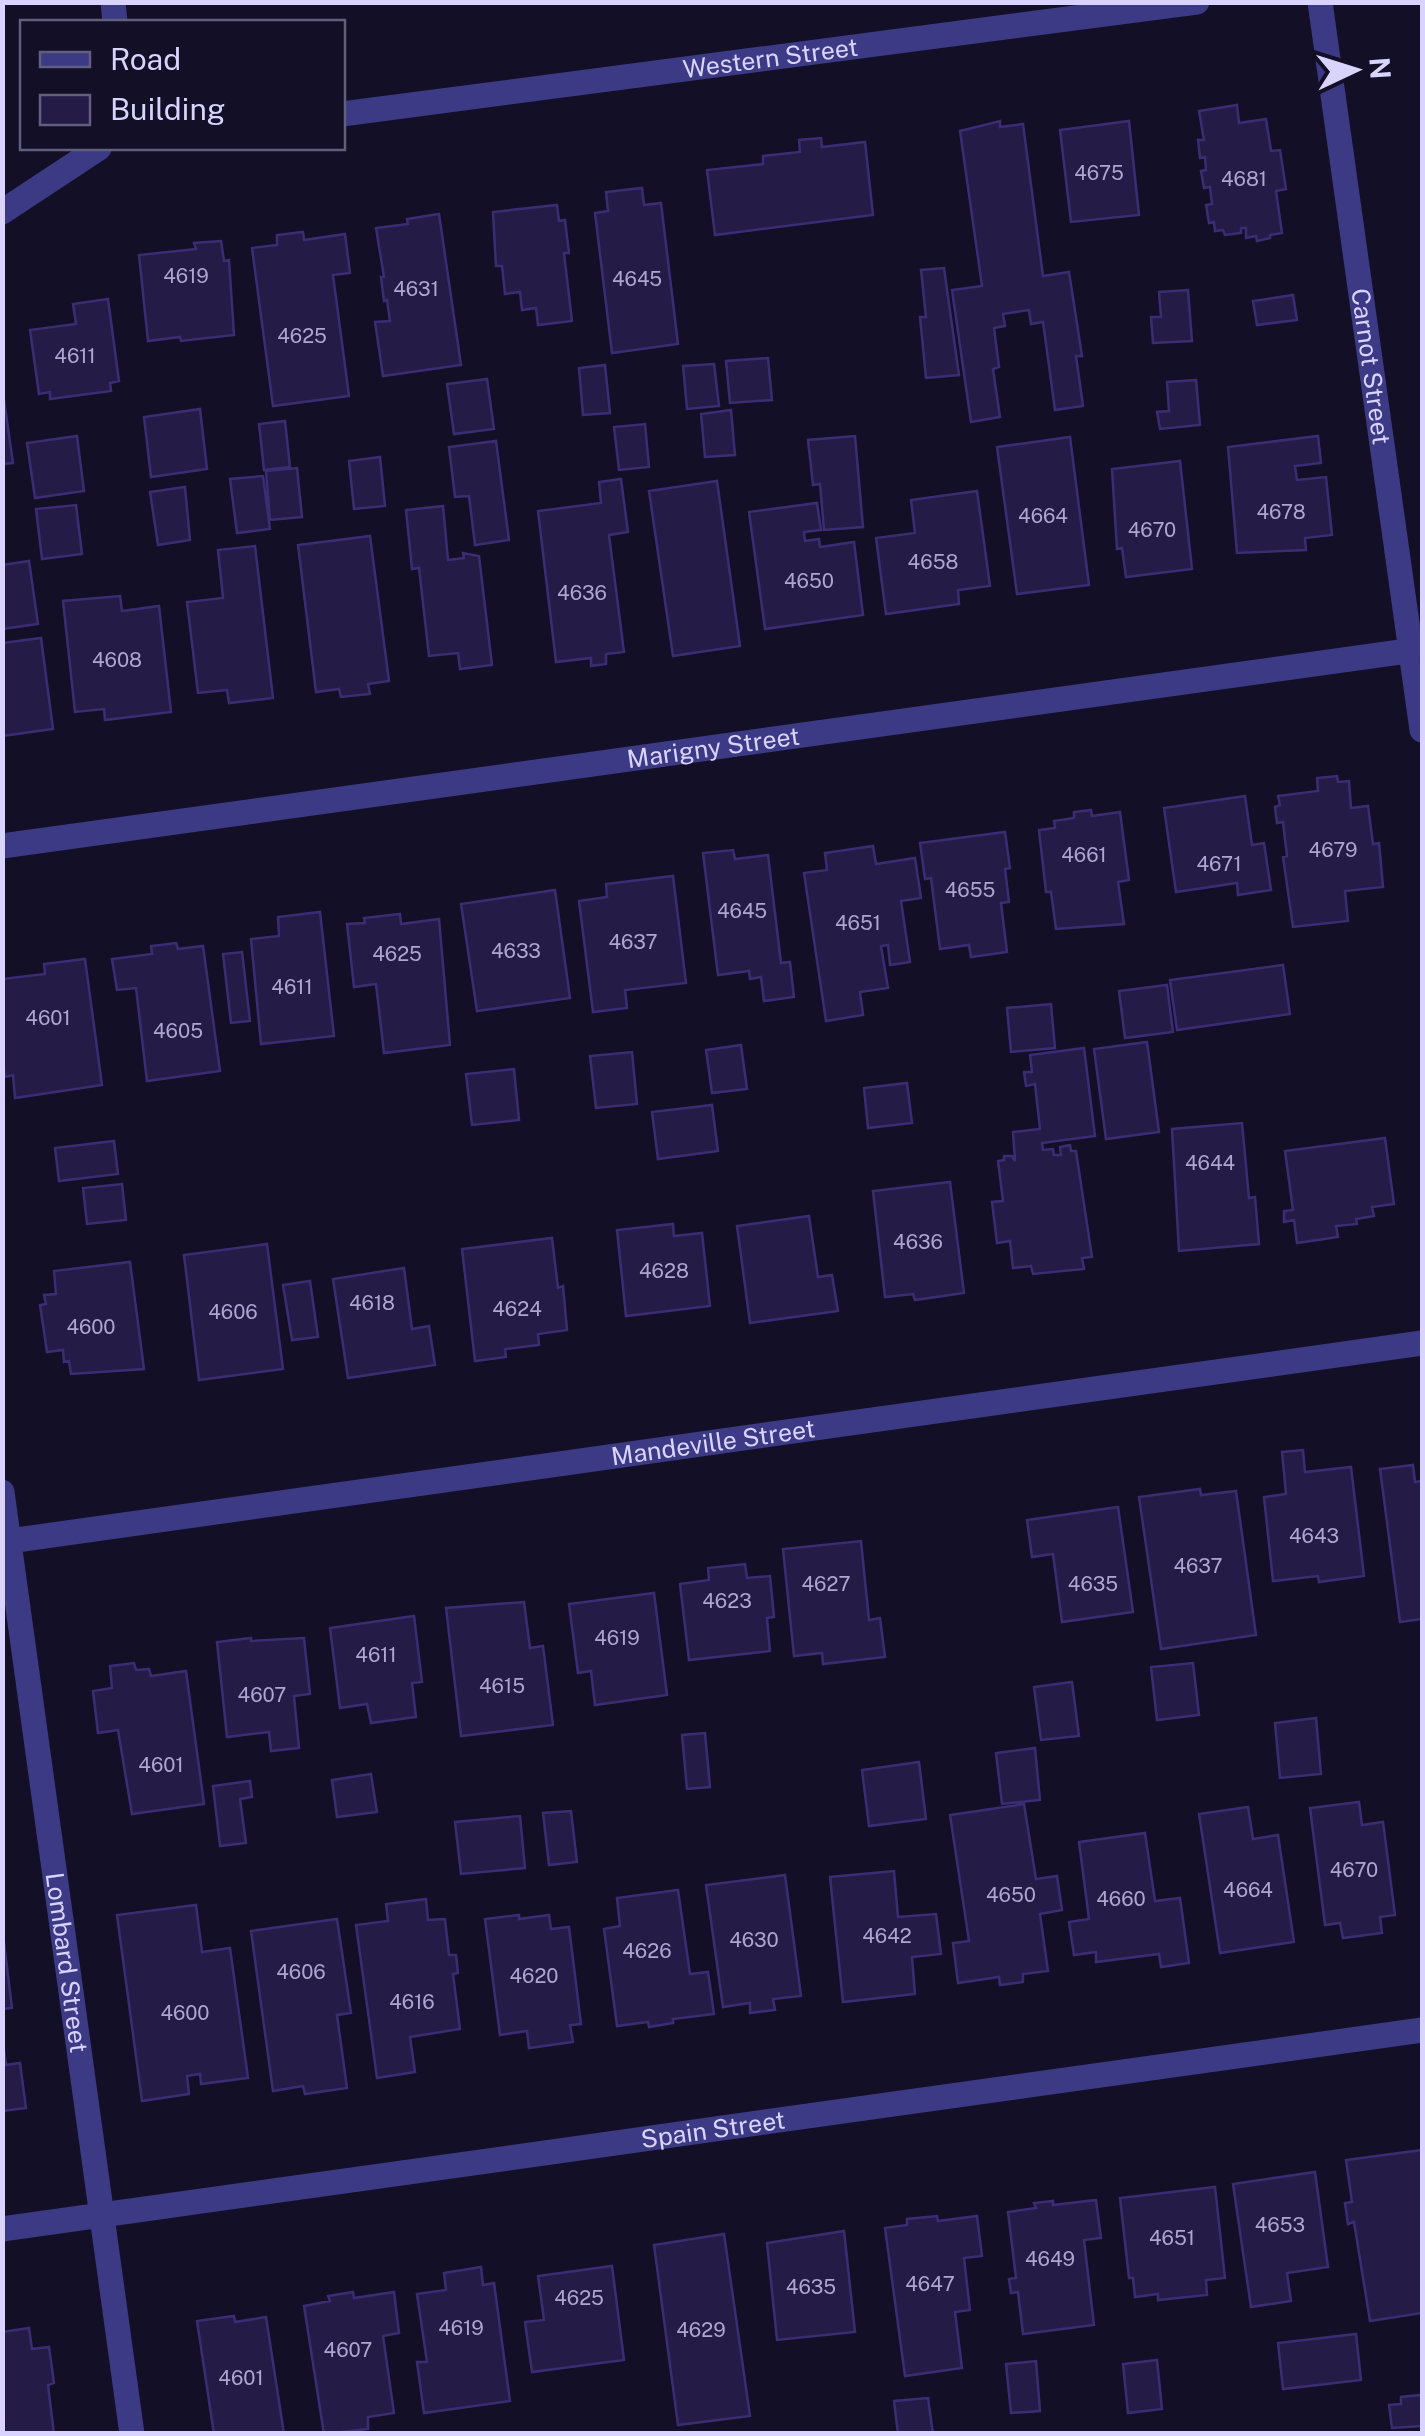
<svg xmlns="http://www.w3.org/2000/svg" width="1425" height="2436" font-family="'Public Sans',sans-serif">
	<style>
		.building { fill: #241b47; stroke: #3b2d73; stroke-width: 2.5 }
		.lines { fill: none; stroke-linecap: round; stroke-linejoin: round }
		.minor { stroke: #3d3a85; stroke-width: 25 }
		.labels { text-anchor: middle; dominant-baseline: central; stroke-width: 9; stroke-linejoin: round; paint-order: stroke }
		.number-label { font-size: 20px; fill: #aca6d1 }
		.street-label { font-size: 25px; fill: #d9d4ff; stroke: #130f26 }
	</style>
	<rect width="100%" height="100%" fill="#130f26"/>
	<path class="building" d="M 1237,105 L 1239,123 L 1266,119 L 1271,151 L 1280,150 L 1286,189 L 1276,191 L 1282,233 L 1270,235 L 1270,238 L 1257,241 L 1256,236 L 1246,238 L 1246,228 L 1241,228 L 1241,233 L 1225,235 L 1223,230 L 1215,231 L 1214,222 L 1209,223 L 1206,205 L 1212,204 L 1210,187 L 1204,188 L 1201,171 L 1206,170 L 1205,157 L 1200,158 L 1198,140 L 1204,140 L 1199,111 Z
		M 1000,121 L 1000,127 L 1023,124 L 1043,276 L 1069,272 L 1082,356 L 1076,356 L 1083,406 L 1055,410 L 1043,322 L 1031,324 L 1029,310 L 1003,314 L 1005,326 L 994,328 L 999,367 L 993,369 L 1000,417 L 971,422 L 952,290 L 982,286 L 960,131 Z
		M 1129,121 L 1139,215 L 1071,222 L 1060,130 Z
		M 821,138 L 822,147 L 865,142 L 873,215 L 715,235 L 707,170 L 763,164 L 763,156 L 800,152 L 799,140 Z
		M 642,188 L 644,205 L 661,203 L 678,344 L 612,353 L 595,213 L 608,211 L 606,192 Z
		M 557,205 L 559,221 L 565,220 L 569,253 L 564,253 L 572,321 L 538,325 L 536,308 L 522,310 L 520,292 L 505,294 L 502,266 L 496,266 L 493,212 Z
		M 439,214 L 461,365 L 383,376 L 375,322 L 390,321 L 387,300 L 384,301 L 381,277 L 384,277 L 376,228 L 408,224 L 407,219 Z
		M 303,232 L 304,240 L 345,234 L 350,273 L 333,275 L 349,396 L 273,406 L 252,248 L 277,245 L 277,235 Z
		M 221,241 L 224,261 L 229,260 L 234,335 L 181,341 L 180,337 L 148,341 L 139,255 L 196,249 L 194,243 Z
		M 944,268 L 959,375 L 926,378 L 920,317 L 926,317 L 921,270 Z
		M 1188,290 L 1192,341 L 1153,343 L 1151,317 L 1161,317 L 1159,292 Z
		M 1293,295 L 1297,320 L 1257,325 L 1253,301 Z
		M 108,299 L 119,381 L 110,383 L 111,391 L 50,399 L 50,392 L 39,394 L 30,330 L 76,324 L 73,304 Z
		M 768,358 L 772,400 L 730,403 L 726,361 Z
		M 714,364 L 719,406 L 687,409 L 683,366 Z
		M 605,365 L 610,413 L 583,415 L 579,368 Z
		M 487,379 L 494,429 L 454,434 L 447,384 Z
		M 1196,380 L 1200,425 L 1160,429 L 1157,412 L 1169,411 L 1167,382 Z
		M 2,386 L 13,463 L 2,464 Z
		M 200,409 L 207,469 L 151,477 L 144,417 Z
		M 731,410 L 735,455 L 705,457 L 701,414 Z
		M 285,421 L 290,467 L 264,470 L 259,424 Z
		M 645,424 L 649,467 L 619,470 L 614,427 Z
		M 77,436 L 84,491 L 35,498 L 27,443 Z
		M 855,436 L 863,527 L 824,530 L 820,484 L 813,485 L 808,440 Z
		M 1318,436 L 1321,463 L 1295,466 L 1297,480 L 1326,477 L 1332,535 L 1305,538 L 1306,550 L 1237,553 L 1228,447 Z
		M 1070,437 L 1089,585 L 1017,594 L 997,447 Z
		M 496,441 L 509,540 L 475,545 L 469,496 L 455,497 L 449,447 Z
		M 380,457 L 385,506 L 354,509 L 349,461 Z
		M 1180,461 L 1192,569 L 1126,577 L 1122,548 L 1117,549 L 1112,469 Z
		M 297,468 L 302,517 L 270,520 L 266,471 Z
		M 263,476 L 270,529 L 237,533 L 230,479 Z
		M 621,479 L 628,532 L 609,535 L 624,652 L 606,654 L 606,664 L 591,666 L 591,658 L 556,662 L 538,511 L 601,503 L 599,482 Z
		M 717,481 L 740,646 L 673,656 L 649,491 Z
		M 185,487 L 190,540 L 158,545 L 150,492 Z
		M 977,491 L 990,586 L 958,590 L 959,604 L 886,614 L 876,538 L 915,533 L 911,500 Z
		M 817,503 L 821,530 L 804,532 L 805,541 L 819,539 L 820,547 L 854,542 L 863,615 L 765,629 L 749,512 Z
		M 76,505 L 82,554 L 42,559 L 36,509 Z
		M 443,506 L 448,560 L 464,558 L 463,553 L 479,556 L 492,665 L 460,669 L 458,653 L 429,656 L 419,568 L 412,569 L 406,510 Z
		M 370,536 L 389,681 L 368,684 L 370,694 L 341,697 L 339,689 L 316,692 L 298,545 Z
		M 255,546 L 273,698 L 229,703 L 227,690 L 198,693 L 187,602 L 223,598 L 218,550 Z
		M 29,561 L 38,624 L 2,629 L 2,565 Z
		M 120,596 L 122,611 L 159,606 L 171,712 L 105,720 L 104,709 L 75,712 L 63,601 Z
		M 41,638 L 53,729 L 2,736 L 2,643 Z
		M 1337,776 L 1338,782 L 1349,781 L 1351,808 L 1368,806 L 1373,844 L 1379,843 L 1383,887 L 1345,891 L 1348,921 L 1293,927 L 1283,857 L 1287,856 L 1283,822 L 1277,823 L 1275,807 L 1280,805 L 1278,796 L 1318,791 L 1317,778 Z
		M 1245,796 L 1252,845 L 1264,843 L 1271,890 L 1238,895 L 1237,883 L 1176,892 L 1164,808 Z
		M 1091,810 L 1092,816 L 1120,812 L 1129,880 L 1118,882 L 1124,924 L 1056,929 L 1051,892 L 1046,892 L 1039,830 L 1055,828 L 1054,821 L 1074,818 L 1074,812 Z
		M 1005,832 L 1010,868 L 1005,869 L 1009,902 L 1001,903 L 1007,952 L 971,957 L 969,945 L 940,949 L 931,878 L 925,879 L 920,843 Z
		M 873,846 L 876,864 L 915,858 L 921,898 L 901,901 L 910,962 L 890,965 L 888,945 L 881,946 L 888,988 L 860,992 L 863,1015 L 826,1021 L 804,873 L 827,870 L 825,853 Z
		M 733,850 L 735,859 L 768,855 L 781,963 L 790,962 L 794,997 L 764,1001 L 761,977 L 750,979 L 749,971 L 718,975 L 703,853 Z
		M 673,876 L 686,983 L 625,990 L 627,1008 L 593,1012 L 579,901 L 607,897 L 606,884 Z
		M 555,890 L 570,998 L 477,1011 L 461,904 Z
		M 320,912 L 334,1036 L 261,1044 L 251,939 L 279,936 L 278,917 Z
		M 400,914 L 401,924 L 439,919 L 450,1045 L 384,1053 L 376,984 L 354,987 L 347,924 L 365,923 L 364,918 Z
		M 176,943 L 178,949 L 203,946 L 220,1071 L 147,1081 L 136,988 L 117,990 L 112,959 L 152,954 L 151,946 Z
		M 242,952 L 250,1021 L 231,1023 L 223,954 Z
		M 85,959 L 102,1085 L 15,1098 L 13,1075 L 5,1077 L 2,1058 L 2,979 L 45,974 L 44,964 Z
		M 1283,965 L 1290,1014 L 1177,1030 L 1170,980 Z
		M 1167,985 L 1173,1032 L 1125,1038 L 1119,991 Z
		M 1051,1004 L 1055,1048 L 1011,1052 L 1007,1008 Z
		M 1147,1042 L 1159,1132 L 1106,1139 L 1094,1049 Z
		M 741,1045 L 747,1089 L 712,1093 L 706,1050 Z
		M 1084,1048 L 1095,1136 L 1042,1143 L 1043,1150 L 1053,1149 L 1054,1155 L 1061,1155 L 1060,1147 L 1070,1145 L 1071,1151 L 1076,1151 L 1092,1257 L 1082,1258 L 1084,1269 L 1033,1274 L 1031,1266 L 1013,1268 L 1010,1241 L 997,1243 L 992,1202 L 1003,1201 L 998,1161 L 1004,1160 L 1004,1156 L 1012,1156 L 1015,1161 L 1013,1132 L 1040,1129 L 1035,1084 L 1026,1086 L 1024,1072 L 1032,1072 L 1030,1055 Z
		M 632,1052 L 637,1104 L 596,1108 L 590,1056 Z
		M 514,1069 L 519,1120 L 472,1125 L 466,1074 Z
		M 907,1083 L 912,1123 L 868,1128 L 864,1088 Z
		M 712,1105 L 718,1151 L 658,1159 L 652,1112 Z
		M 1242,1123 L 1249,1198 L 1255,1197 L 1259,1244 L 1179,1251 L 1172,1129 Z
		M 1385,1138 L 1394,1204 L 1372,1207 L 1374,1216 L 1356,1219 L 1357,1224 L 1336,1226 L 1338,1237 L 1297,1243 L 1294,1220 L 1284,1222 L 1284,1211 L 1293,1210 L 1285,1151 Z
		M 114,1141 L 118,1174 L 59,1181 L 55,1148 Z
		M 950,1182 L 964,1293 L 915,1300 L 913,1294 L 885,1297 L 873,1191 Z
		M 122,1184 L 126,1220 L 87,1224 L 83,1188 Z
		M 809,1216 L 818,1277 L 832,1275 L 838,1311 L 750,1323 L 737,1226 Z
		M 673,1224 L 674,1236 L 702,1233 L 710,1306 L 626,1316 L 617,1230 Z
		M 552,1238 L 558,1288 L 563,1286 L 567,1330 L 538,1334 L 539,1345 L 505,1349 L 506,1357 L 475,1361 L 462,1249 Z
		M 267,1244 L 283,1369 L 199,1380 L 184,1255 Z
		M 130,1262 L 144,1369 L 71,1374 L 69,1361 L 64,1362 L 63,1350 L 47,1352 L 40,1305 L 46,1304 L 44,1295 L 56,1294 L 54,1271 Z
		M 404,1268 L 412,1329 L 429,1326 L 435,1365 L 348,1378 L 333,1279 Z
		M 310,1281 L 318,1337 L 292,1340 L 283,1285 Z
		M 1303,1450 L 1305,1472 L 1351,1467 L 1364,1576 L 1319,1582 L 1318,1576 L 1273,1581 L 1264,1497 L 1286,1494 L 1282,1452 Z
		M 1413,1465 L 1415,1482 L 1422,1481 L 1422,1619 L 1400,1622 L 1380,1469 Z
		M 1200,1489 L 1201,1495 L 1236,1491 L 1256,1635 L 1161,1649 L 1139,1497 Z
		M 1118,1507 L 1133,1612 L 1062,1622 L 1053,1554 L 1032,1557 L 1027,1520 Z
		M 861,1541 L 869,1620 L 880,1618 L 885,1657 L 823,1664 L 822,1653 L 794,1656 L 783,1549 Z
		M 745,1564 L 747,1578 L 770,1576 L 774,1617 L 767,1618 L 770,1651 L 689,1660 L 680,1584 L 709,1580 L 708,1568 Z
		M 654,1593 L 667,1695 L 595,1705 L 591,1671 L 578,1673 L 569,1604 Z
		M 524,1602 L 530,1648 L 543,1646 L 553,1725 L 461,1736 L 446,1608 Z
		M 414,1616 L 422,1682 L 412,1683 L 416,1717 L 371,1723 L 367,1704 L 340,1708 L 330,1628 Z
		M 251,1638 L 251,1641 L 304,1638 L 310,1694 L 294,1696 L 299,1748 L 271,1751 L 269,1732 L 227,1737 L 217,1642 Z
		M 134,1663 L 136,1670 L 149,1669 L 151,1676 L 186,1671 L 204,1804 L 132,1814 L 118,1730 L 98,1733 L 93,1691 L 112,1688 L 110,1666 Z
		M 1193,1663 L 1199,1715 L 1157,1720 L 1151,1667 Z
		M 1072,1682 L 1079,1736 L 1041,1740 L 1034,1687 Z
		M 1316,1718 L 1321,1774 L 1280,1778 L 1275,1723 Z
		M 705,1733 L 710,1787 L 687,1789 L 682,1735 Z
		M 1035,1748 L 1040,1800 L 1002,1804 L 996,1753 Z
		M 919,1762 L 926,1819 L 869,1826 L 862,1770 Z
		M 371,1774 L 377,1812 L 337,1817 L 332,1780 Z
		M 250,1781 L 252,1797 L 240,1799 L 246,1843 L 220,1846 L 213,1786 Z
		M 1359,1802 L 1362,1825 L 1383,1822 L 1395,1915 L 1380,1917 L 1382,1933 L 1343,1938 L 1340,1923 L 1325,1925 L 1310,1808 Z
		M 1024,1804 L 1036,1879 L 1057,1876 L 1062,1910 L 1040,1914 L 1048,1971 L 1023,1974 L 1023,1982 L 1000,1985 L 999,1977 L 958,1983 L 953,1943 L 969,1941 L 950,1815 Z
		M 1248,1807 L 1253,1839 L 1278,1835 L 1294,1942 L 1220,1953 L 1199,1814 Z
		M 571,1811 L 577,1862 L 549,1865 L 543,1813 Z
		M 520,1816 L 525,1868 L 461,1874 L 455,1822 Z
		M 1145,1833 L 1155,1901 L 1180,1898 L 1189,1963 L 1161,1967 L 1159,1954 L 1096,1962 L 1096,1952 L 1074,1955 L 1069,1922 L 1089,1919 L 1079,1842 Z
		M 894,1871 L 898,1917 L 936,1914 L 941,1954 L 912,1957 L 915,1994 L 843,2002 L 830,1877 Z
		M 785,1875 L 801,1996 L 773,1999 L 775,2010 L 750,2013 L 750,2003 L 723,2007 L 706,1885 Z
		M 678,1890 L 690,1974 L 708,1972 L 714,2014 L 673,2019 L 673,2023 L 649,2027 L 648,2022 L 617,2026 L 604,1929 L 620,1926 L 617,1898 Z
		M 426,1899 L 428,1920 L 445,1919 L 449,1955 L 456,1955 L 458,1973 L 453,1974 L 460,2029 L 410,2037 L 415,2072 L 377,2078 L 356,1925 L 388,1921 L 386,1904 Z
		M 196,1905 L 202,1952 L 230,1948 L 248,2078 L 201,2084 L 200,2074 L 187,2076 L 189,2094 L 142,2101 L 117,1915 Z
		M 519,1915 L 519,1919 L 549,1915 L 551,1929 L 569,1927 L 581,2024 L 570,2025 L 573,2042 L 529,2048 L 527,2031 L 500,2035 L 485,1919 Z
		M 337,1919 L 351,2013 L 337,2015 L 347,2088 L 305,2094 L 303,2086 L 273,2091 L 251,1931 Z
		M 4,1943 L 12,2008 L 2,2009 L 2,1944 Z
		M 2,2035 L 6,2065 L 20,2063 L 26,2108 L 2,2111 Z
		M 1422,2150 L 1422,2313 L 1370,2321 L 1354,2222 L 1348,2224 L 1345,2203 L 1352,2202 L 1346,2160 Z
		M 1315,2172 L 1328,2267 L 1287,2273 L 1291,2301 L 1251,2307 L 1233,2184 Z
		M 1215,2187 L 1225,2278 L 1206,2280 L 1207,2295 L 1158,2300 L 1158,2294 L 1135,2297 L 1133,2278 L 1129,2278 L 1120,2198 Z
		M 1096,2200 L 1101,2238 L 1084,2240 L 1094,2325 L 1023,2334 L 1018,2292 L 1011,2293 L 1009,2279 L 1016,2278 L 1008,2212 L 1036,2208 L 1034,2203 L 1053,2201 L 1053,2205 Z
		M 937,2216 L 938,2221 L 977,2216 L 982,2256 L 964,2258 L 970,2310 L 955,2312 L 962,2368 L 905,2376 L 885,2228 L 907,2225 L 907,2219 Z
		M 844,2231 L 855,2332 L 777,2340 L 767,2243 Z
		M 724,2234 L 750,2416 L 678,2425 L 654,2245 Z
		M 612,2266 L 624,2360 L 532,2372 L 525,2322 L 544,2320 L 538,2276 Z
		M 481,2267 L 483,2285 L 494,2283 L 510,2401 L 424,2413 L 417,2362 L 427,2362 L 417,2294 L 446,2290 L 444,2273 Z
		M 353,2292 L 354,2298 L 394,2292 L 399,2333 L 383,2336 L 394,2413 L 368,2417 L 368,2429 L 324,2434 L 304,2306 L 330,2301 L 328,2296 Z
		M 234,2316 L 235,2322 L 266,2317 L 284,2434 L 214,2434 L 197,2321 Z
		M 29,2328 L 32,2349 L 49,2347 L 54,2383 L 48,2385 L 54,2434 L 2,2434 L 2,2332 Z
		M 1356,2334 L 1361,2380 L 1283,2389 L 1278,2343 Z
		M 1157,2360 L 1162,2409 L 1128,2413 L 1123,2364 Z
		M 1036,2361 L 1040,2411 L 1011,2413 L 1006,2364 Z
		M 1421,2395 L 1422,2426 L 1392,2428 L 1389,2405 L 1401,2404 L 1401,2397 Z
		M 928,2398 L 933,2434 L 898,2434 L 894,2401 Z"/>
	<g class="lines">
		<g class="minor">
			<path d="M 113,2 L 115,22"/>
			<path id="s1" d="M 1320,2 L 1422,730"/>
			<path id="s2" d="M 342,114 L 1197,2"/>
			<path d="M 2,212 L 99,148"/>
			<path id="s3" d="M 2,846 L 1422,649"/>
			<path id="s4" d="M 2,1492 L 132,2434"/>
			<path id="s5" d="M 2,1542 L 1422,1343"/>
			<path id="s6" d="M 2,2229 L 1422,2030"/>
		</g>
	</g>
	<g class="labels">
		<g class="number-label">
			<text x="1099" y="173">4675</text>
			<text x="1244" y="179">4681</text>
			<text x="186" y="276">4619</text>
			<text x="637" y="279">4645</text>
			<text x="416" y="289">4631</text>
			<text x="302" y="336">4625</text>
			<text x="75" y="356">4611</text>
			<text x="1281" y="512">4678</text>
			<text x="1043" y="516">4664</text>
			<text x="1152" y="530">4670</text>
			<text x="933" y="562">4658</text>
			<text x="809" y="581">4650</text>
			<text x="582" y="593">4636</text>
			<text x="117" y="660">4608</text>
			<text x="1333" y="850">4679</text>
			<text x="1084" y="855">4661</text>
			<text x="1219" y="864">4671</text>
			<text x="970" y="890">4655</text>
			<text x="742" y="911">4645</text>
			<text x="858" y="923">4651</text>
			<text x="633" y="942">4637</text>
			<text x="516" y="951">4633</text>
			<text x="397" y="954">4625</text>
			<text x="292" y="987">4611</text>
			<text x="48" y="1018">4601</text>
			<text x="178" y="1031">4605</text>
			<text x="1210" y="1163">4644</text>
			<text x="918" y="1242">4636</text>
			<text x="664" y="1271">4628</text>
			<text x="372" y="1303">4618</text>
			<text x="517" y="1309">4624</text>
			<text x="233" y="1312">4606</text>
			<text x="91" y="1327">4600</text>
			<text x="1314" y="1536">4643</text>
			<text x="1198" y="1566">4637</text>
			<text x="826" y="1584">4627</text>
			<text x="1093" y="1584">4635</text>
			<text x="727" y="1601">4623</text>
			<text x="617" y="1638">4619</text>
			<text x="376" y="1655">4611</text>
			<text x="502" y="1686">4615</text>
			<text x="262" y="1695">4607</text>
			<text x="161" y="1765">4601</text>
			<text x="1354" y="1870">4670</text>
			<text x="1248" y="1890">4664</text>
			<text x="1011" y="1895">4650</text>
			<text x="1121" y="1899">4660</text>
			<text x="887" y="1936">4642</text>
			<text x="754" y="1940">4630</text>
			<text x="647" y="1951">4626</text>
			<text x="301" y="1972">4606</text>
			<text x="534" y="1976">4620</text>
			<text x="412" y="2002">4616</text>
			<text x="185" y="2013">4600</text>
			<text x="1280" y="2225">4653</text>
			<text x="1172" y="2238">4651</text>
			<text x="1050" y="2259">4649</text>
			<text x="930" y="2284">4647</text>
			<text x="811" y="2287">4635</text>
			<text x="579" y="2298">4625</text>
			<text x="461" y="2328">4619</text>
			<text x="701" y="2330">4629</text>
			<text x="348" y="2350">4607</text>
			<text x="241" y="2378">4601</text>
		</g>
		<g class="street-label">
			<text stroke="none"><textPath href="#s2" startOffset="432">Western Street</textPath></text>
			<text stroke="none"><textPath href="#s1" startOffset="368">Carnot Street</textPath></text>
			<text stroke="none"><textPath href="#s3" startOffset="718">Marigny Street</textPath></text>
			<text stroke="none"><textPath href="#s5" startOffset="718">Mandeville Street</textPath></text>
			<text stroke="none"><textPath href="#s4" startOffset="475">Lombard Street</textPath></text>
			<text stroke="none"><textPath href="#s6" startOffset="718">Spain Street</textPath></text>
		</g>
	</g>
	<rect width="1425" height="2436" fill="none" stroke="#d9d4ff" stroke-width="10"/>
	<rect x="20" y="20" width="325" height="130" fill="#130f26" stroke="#625e7d" stroke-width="2.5"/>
	<rect x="40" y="52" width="50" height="15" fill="#3d3a85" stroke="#625e7d" stroke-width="2.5"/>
	<text x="110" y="70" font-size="30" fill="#d9d4ff">Road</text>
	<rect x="40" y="95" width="50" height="30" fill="#241b47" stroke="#625e7d" stroke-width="2.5"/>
	<text x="110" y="120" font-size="30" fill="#d9d4ff">Building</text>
	<g transform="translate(1355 70) rotate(86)" stroke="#130f26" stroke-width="8" paint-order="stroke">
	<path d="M0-8L18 38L0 25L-18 38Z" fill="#d9d4ff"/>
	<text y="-15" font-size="28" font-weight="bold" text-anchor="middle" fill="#d9d4ff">N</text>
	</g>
</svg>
